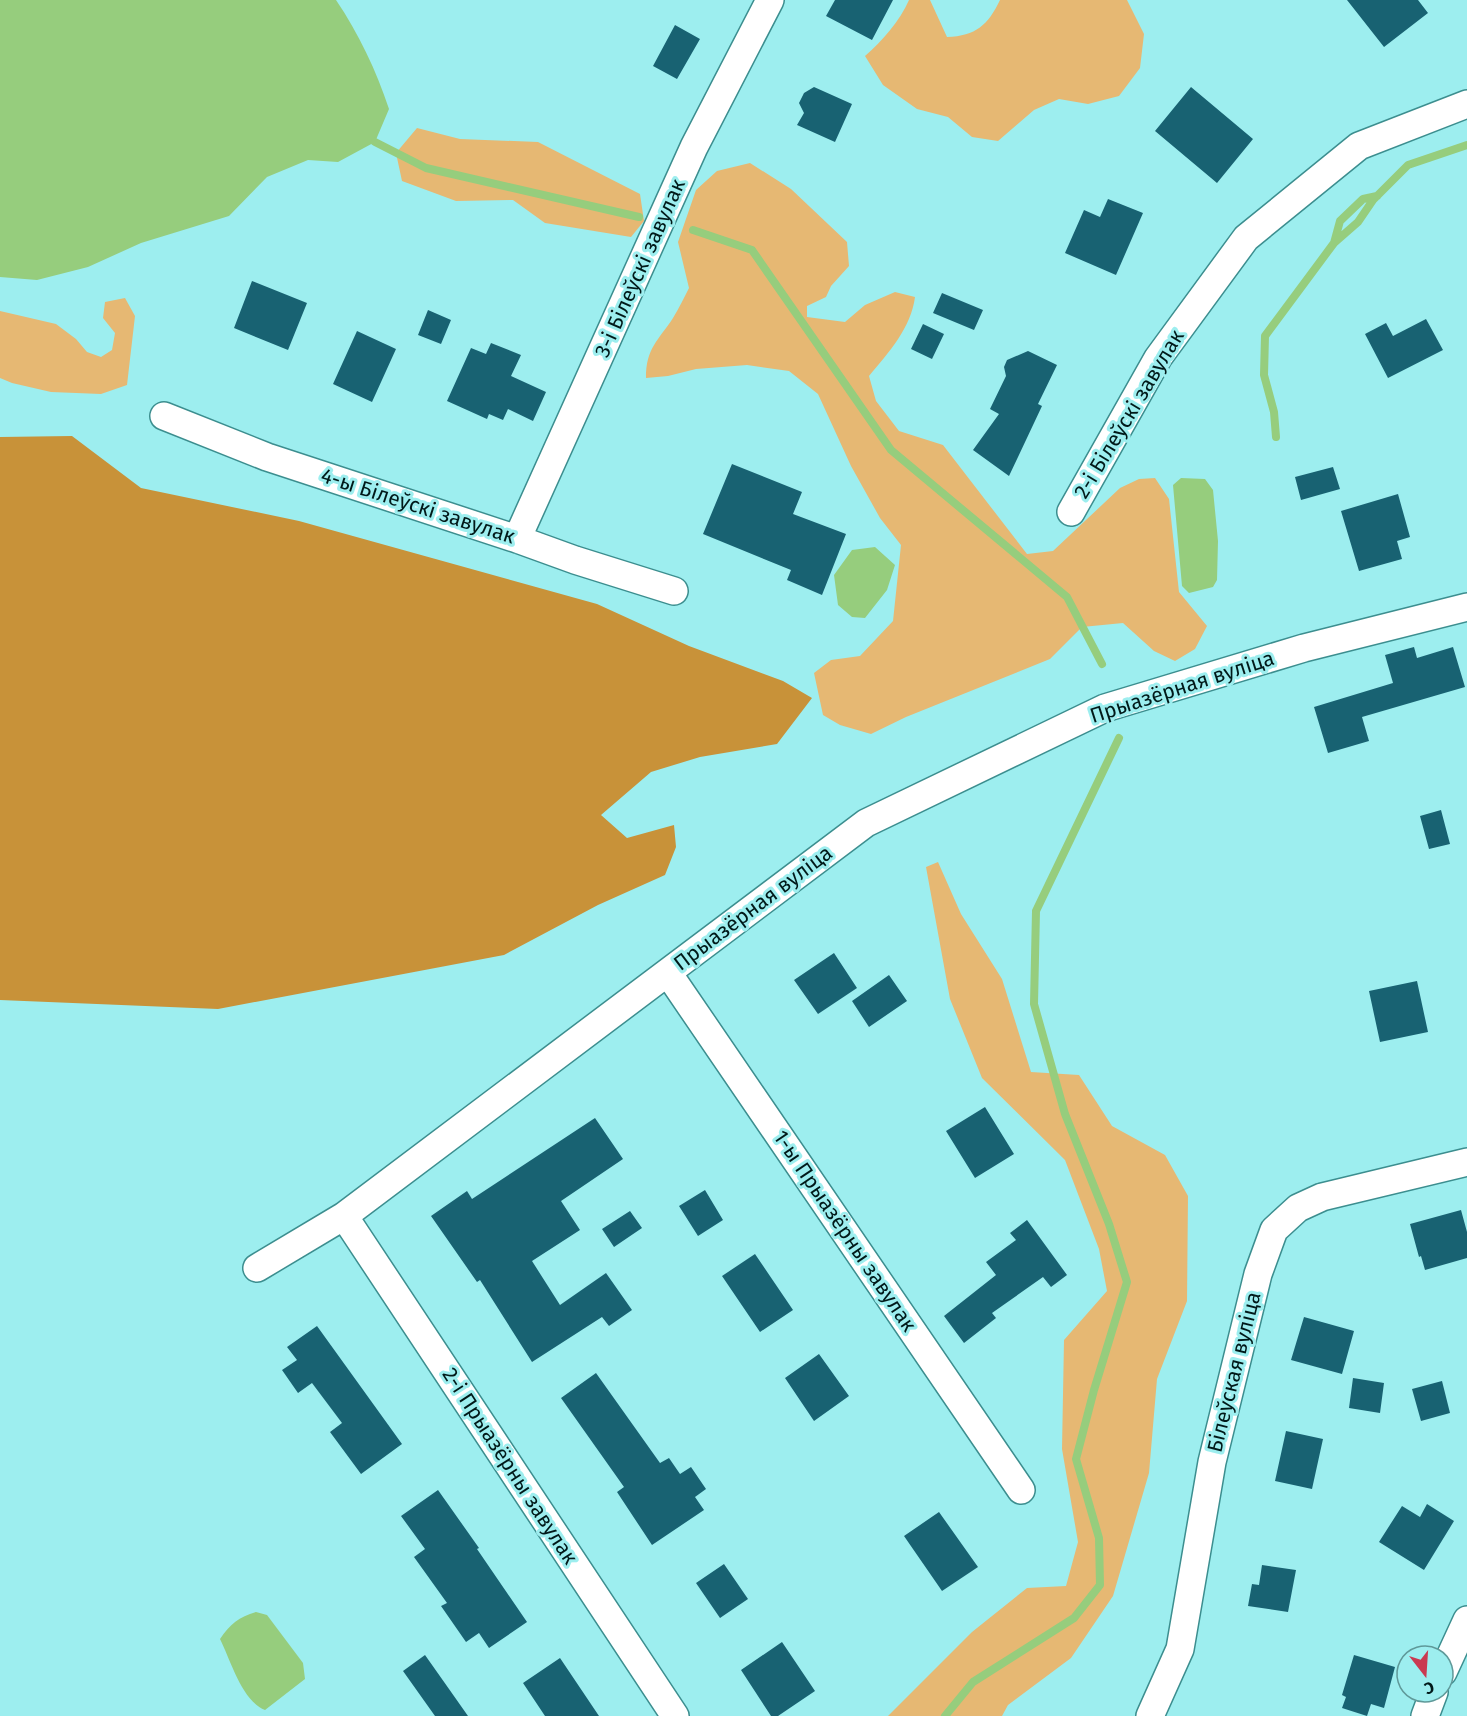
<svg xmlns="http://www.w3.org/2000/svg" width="1467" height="1716" font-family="'Fira Sans',sans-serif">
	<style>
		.green { fill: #e6b873 }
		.forest { fill: #c89239 }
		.water { fill: #96cd7d }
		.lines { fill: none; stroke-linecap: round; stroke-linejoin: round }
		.stream { stroke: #96cd7d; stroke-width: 8 }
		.building { fill: #186272 }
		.minor-casing { stroke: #3c8e8f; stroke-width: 30 }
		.minor { stroke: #fff; stroke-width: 27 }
		.labels { text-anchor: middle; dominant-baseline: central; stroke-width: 6; stroke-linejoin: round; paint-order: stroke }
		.street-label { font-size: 21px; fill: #011919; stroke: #9deeef }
	</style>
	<rect width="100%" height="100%" fill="#9deeef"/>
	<path class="green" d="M 909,0 L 930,0 L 947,37 C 976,36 988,25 1000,0 L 1127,0 L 1144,34 L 1140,68 L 1119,96 L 1088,104 L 1059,99 L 1034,110 L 998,141 L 972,137 L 948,117 L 917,109 L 883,85 L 865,56 C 882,41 900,21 909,0 Z
		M 417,128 L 460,139 L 538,142 L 640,194 L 644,221 L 631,237 L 545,223 L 513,200 L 456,201 L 402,181 L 396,153 Z
		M 750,163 L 791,189 L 847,242 L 849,266 L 831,286 L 826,297 L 807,306 L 807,317 L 845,322 L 865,305 L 895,292 L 915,297 C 911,328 889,352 869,376 L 876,401 L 899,431 L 943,445 L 1027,554 L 1053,551 L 1120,488 L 1139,479 L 1155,478 L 1169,499 L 1179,592 L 1207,626 L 1195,649 L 1175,661 L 1154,651 L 1123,623 L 1082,627 L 1050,659 L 906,717 L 871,734 L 840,725 L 823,715 L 814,673 L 831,660 L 860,656 L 893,621 L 901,545 L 880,518 L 851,466 L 818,394 L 789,371 L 747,365 L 696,369 L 668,376 L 646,378 C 646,348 658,341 673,318 C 679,308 684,298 689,288 L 678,242 L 696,190 L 717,171 Z
		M 125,298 L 135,316 L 127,385 L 101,394 L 51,392 L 12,383 L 0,378 L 0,311 L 56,324 L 76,339 L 87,352 L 101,357 L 112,350 L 115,333 L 103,318 L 105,302 Z
		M 938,862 L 961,914 L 1002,979 L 1031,1072 L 1079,1075 L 1112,1126 L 1165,1155 L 1188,1196 L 1187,1301 L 1157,1379 L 1149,1473 L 1113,1596 L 1071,1658 L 1008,1705 L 1002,1716 L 888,1716 L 972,1632 L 1027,1588 L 1066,1586 L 1078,1542 L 1062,1449 L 1064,1340 L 1107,1291 L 1099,1249 L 1065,1160 L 982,1078 L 950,999 L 926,867 Z"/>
	<path class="forest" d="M 72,436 L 141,488 L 299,521 L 597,604 L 689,646 L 783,681 L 812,698 L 777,744 L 700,757 L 651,772 L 601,815 L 627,838 L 674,825 L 676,847 L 665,875 L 598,905 L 504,955 L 218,1009 L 0,1000 L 0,437 Z"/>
	<path class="water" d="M 0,0 L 336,0 C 359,34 376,70 389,109 L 375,142 L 338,162 L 308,160 L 267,177 L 229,216 L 141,243 L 88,267 L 37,280 L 0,277 Z
		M 1181,478 L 1205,479 L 1213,490 L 1218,541 L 1217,580 L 1213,587 L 1189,593 L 1182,586 L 1173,485 Z
		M 875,547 L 895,565 L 887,590 L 865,618 L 852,617 L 838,605 L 834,575 L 852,550 Z
		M 256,1612 L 267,1615 L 303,1663 L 305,1679 L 265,1710 C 242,1701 231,1661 220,1639 C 230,1624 239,1617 256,1612 Z"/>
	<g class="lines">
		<path class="stream" d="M 375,142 L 426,168 L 639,217
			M 693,230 L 752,250 L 891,450 L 1067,597 L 1102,664
			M 1334,243 L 1340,221 L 1363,199 L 1377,196
			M 1276,437 L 1274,412 L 1264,375 L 1265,336 L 1334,243 L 1358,222 L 1373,200 L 1408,165 L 1467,145
			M 945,1716 L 973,1682 L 1074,1618 L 1100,1585 L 1099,1538 L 1076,1459 L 1094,1390 L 1127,1282 L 1109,1224 L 1065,1114 L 1034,1004 L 1036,911 L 1119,738"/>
	</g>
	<path class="building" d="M 835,0 L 893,0 L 872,40 L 826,16 Z
		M 1347,0 L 1418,0 L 1428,13 L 1384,47 Z
		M 675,25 L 700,39 L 677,79 L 653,66 Z
		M 814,87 L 852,104 L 835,142 L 797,125 L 804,113 L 799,103 L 804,93 Z
		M 1191,87 L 1253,139 L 1217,183 L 1155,131 Z
		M 1108,199 L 1143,213 L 1116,275 L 1065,253 L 1084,210 L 1100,217 Z
		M 252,281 L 307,303 L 288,350 L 234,328 Z
		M 942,293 L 983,310 L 974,330 L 933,313 Z
		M 428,310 L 451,320 L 441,344 L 418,335 Z
		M 1426,319 L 1443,350 L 1388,378 L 1365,334 L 1386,323 L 1393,336 Z
		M 923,324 L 944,334 L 932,359 L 911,349 Z
		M 357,331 L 396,349 L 372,402 L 333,384 Z
		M 491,343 L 521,355 L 511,376 L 546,392 L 533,421 L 508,409 L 503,420 L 489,414 L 487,419 L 447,401 L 471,348 L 486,354 Z
		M 1028,351 L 1057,365 L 1038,404 L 1042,406 L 1009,476 L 973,450 L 999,414 L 990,409 L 1006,376 L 1004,367 L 1007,360 Z
		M 732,464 L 802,492 L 793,514 L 846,534 L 822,595 L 787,580 L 791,570 L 703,534 Z
		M 1333,467 L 1340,489 L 1301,500 L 1295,477 Z
		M 1398,494 L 1410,537 L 1397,541 L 1402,559 L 1359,571 L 1341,511 Z
		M 1414,647 L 1417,658 L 1453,647 L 1465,687 L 1362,717 L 1369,741 L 1328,753 L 1314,707 L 1393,683 L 1385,655 Z
		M 1441,810 L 1450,844 L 1429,849 L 1420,816 Z
		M 834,953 L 857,988 L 818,1014 L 794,980 Z
		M 889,975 L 907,1001 L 869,1027 L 852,1001 Z
		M 1417,981 L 1428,1032 L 1380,1042 L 1369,991 Z
		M 985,1107 L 1014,1154 L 975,1178 L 946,1131 Z
		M 595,1118 L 623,1159 L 561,1201 L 580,1230 L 532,1261 L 560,1305 L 606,1273 L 632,1310 L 609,1326 L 602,1317 L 532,1362 L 480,1280 L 477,1282 L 431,1216 L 467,1191 L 472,1199 Z
		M 705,1190 L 723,1220 L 698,1236 L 679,1206 Z
		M 1461,1210 L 1467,1232 L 1467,1258 L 1425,1270 L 1421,1256 L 1419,1257 L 1410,1224 Z
		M 630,1211 L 642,1228 L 614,1247 L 602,1229 Z
		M 1027,1220 L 1067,1275 L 1051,1287 L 1043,1277 L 992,1313 L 996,1318 L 964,1343 L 944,1316 L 996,1275 L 986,1262 L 1016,1240 L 1010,1233 Z
		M 755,1254 L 793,1310 L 760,1332 L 722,1276 Z
		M 1304,1317 L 1354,1331 L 1342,1374 L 1291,1360 Z
		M 317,1326 L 402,1444 L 361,1474 L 330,1432 L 342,1423 L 312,1383 L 298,1393 L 282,1370 L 297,1360 L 287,1347 Z
		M 819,1354 L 849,1396 L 814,1421 L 785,1378 Z
		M 596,1373 L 660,1463 L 669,1458 L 680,1474 L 691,1467 L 706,1489 L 695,1497 L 704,1510 L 652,1545 L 617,1492 L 624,1487 L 561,1398 Z
		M 1353,1378 L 1384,1383 L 1380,1413 L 1349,1408 Z
		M 1442,1381 L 1450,1413 L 1421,1421 L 1412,1389 Z
		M 1286,1431 L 1323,1439 L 1312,1489 L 1275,1481 Z
		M 438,1490 L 479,1548 L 477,1549 L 527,1622 L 489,1648 L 479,1633 L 466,1642 L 441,1606 L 447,1603 L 414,1557 L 425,1549 L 401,1516 Z
		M 1427,1504 L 1454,1521 L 1424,1570 L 1379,1542 L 1402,1506 L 1420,1517 Z
		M 939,1512 L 978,1567 L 942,1591 L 904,1536 Z
		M 724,1564 L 748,1599 L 720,1618 L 696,1583 Z
		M 1262,1565 L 1296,1570 L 1288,1612 L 1248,1606 L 1252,1584 L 1259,1585 Z
		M 782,1642 L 815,1691 L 778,1716 L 771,1716 L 741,1670 Z
		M 425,1655 L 449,1689 L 468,1716 L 435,1716 L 403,1671 Z
		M 1354,1655 L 1395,1667 L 1384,1708 L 1371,1704 L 1367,1716 L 1342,1708 L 1346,1697 L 1342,1695 Z
		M 560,1658 L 599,1716 L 545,1716 L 523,1683 Z"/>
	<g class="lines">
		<defs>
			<path id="minor" d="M 164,416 L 267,457 L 517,539 L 575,560 L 674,591
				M 1071,512 L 1158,358 L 1246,238 L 1359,146 L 1467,104
				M 517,539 L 694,147 L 770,0
				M 668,973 L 1021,1490
				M 344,1216 L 675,1716
				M 257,1268 L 344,1216 L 866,823 L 1105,708 L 1304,648 L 1467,607
				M 1443,1672 L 1467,1620
				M 1150,1716 L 1180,1649 L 1212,1462 L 1258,1274 L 1274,1230 L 1298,1208 L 1322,1197 L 1467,1162
				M 1425,1716 L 1434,1692"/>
		</defs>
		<use href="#minor" class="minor-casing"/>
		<use href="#minor" class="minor"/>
	</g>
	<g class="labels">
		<g class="street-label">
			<text transform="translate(640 268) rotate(-66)">3-і Білеўскі завулак</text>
			<text transform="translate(1129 414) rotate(-59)">2-і Білеўскі завулак</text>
			<text transform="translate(418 506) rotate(18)">4-ы Білеўскі завулак</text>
			<text transform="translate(1182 687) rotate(-18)">Прыазёрная вуліца</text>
			<text transform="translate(753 908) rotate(-37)">Прыазёрная вуліца</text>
			<text transform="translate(845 1231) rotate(56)">1-ы Прыазёрны завулак</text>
			<text transform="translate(1234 1372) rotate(-76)">Білеўская вуліца</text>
			<text transform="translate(510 1466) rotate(57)">2-і Прыазёрны завулак</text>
		</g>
	</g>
	<g transform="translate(1425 1674) rotate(163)"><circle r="28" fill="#9deeef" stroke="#5f9999" stroke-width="1.5"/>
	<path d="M0-4.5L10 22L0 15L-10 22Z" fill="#ca3a51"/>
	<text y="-9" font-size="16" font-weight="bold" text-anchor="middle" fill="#011919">С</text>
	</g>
</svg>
